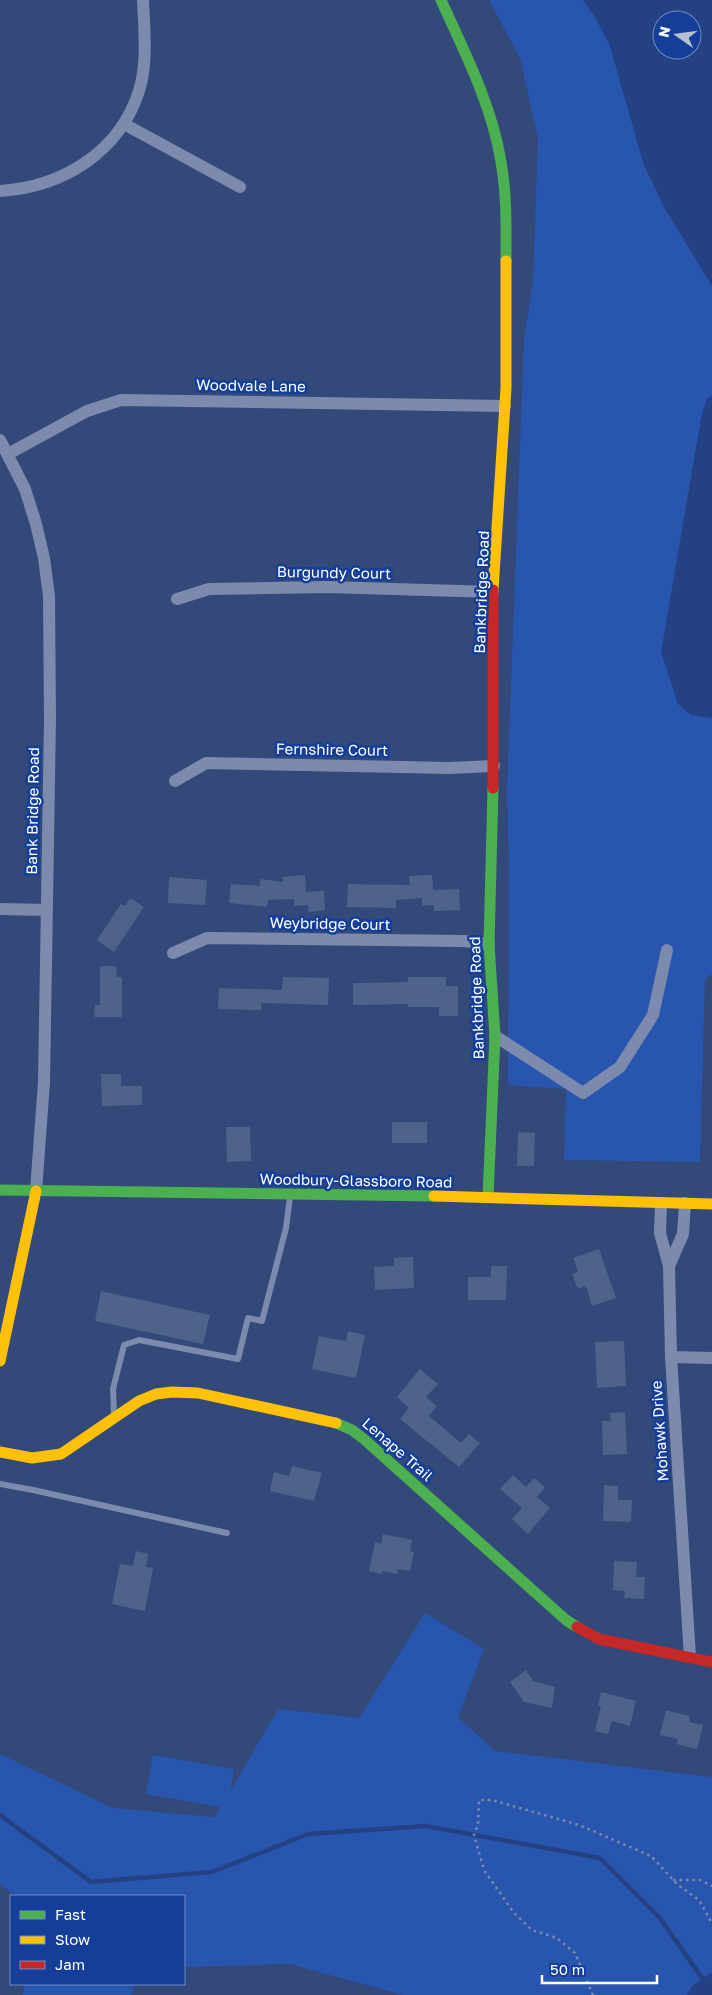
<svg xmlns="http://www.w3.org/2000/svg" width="712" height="1995" font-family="'Golos Text',sans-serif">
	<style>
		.green { fill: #2855ae }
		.water { fill: #234183; fill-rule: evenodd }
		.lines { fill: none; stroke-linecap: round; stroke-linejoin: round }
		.stream { stroke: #234183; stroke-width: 4.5 }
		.building { fill: #4f6289 }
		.path { stroke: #7c8bad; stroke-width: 2.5; stroke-dasharray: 2.5 4; stroke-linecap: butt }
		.lane { stroke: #7c8bad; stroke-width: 6 }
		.street { stroke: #7c8bad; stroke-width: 12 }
		.fast { stroke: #4caf50; stroke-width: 11 }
		.slow { stroke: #ffc107; stroke-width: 11 }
		.jam { stroke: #c62828; stroke-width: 11 }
		.labels { text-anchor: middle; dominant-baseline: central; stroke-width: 5; stroke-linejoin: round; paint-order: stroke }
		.street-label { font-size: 15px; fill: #fff; stroke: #143e98 }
	</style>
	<rect width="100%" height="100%" fill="#32497a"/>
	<path class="green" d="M 489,0 L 597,0 L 644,165 L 712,286 L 712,398 L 698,716 L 712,718 L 712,974 L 705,979 L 700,1162 L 564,1160 L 566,1089 L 508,1085 L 509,869 L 507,791 L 524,339 L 533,282 L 538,138 L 520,58 Z
		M 425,1613 L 484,1649 L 458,1717 L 495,1751 L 712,1777 L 712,1995 L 403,1995 L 290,1964 L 184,1967 L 184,1896 L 16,1896 L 0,1884 L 0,1754 L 113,1808 L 215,1817 L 220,1807 L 146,1794 L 153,1755 L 234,1769 L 231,1790 L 278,1709 L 359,1718 Z
		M 24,1984 L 134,1984 L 131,1995 L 23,1995 Z"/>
	<path class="water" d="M 583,0 L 712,0 L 712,286 L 664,207 L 644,165 L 610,46 L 596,19 ZM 662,20 L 692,20 L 692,50 L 662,50 Z
		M 712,395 L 712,718 L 691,715 L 678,704 L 661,652 L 702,413 L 707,399 Z
		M 712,1972 L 712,1995 L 687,1995 L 692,1986 Z"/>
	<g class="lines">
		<path class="stream" d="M 0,1815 L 91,1882 L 212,1872 L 308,1834 L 426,1826 L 600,1858 L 659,1917 L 712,1992"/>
	</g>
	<path class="building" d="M 305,875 L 306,892 L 324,891 L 325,910 L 309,912 L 308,905 L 294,906 L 294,899 L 268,900 L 267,907 L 229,903 L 231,884 L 260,886 L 260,879 L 283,882 L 283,877 Z
		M 432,875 L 433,890 L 459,889 L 460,910 L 434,911 L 434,905 L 422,906 L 422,898 L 396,900 L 396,908 L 347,907 L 348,884 L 410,885 L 409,876 Z
		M 169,877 L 207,880 L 205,905 L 168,903 Z
		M 130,898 L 144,907 L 114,952 L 97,940 L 121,904 L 125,906 Z
		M 100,966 L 116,966 L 117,977 L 122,977 L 122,1017 L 94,1017 L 95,1005 L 100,1005 Z
		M 283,977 L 329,978 L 328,1005 L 261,1003 L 261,1010 L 218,1009 L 219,988 L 282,990 Z
		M 408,977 L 446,977 L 446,986 L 458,986 L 458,1016 L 439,1016 L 439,1007 L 408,1007 L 408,1004 L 353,1005 L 353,983 L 408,982 Z
		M 101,1074 L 121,1074 L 121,1086 L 142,1086 L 142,1105 L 102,1106 Z
		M 392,1122 L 427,1122 L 427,1143 L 392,1143 Z
		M 226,1127 L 250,1127 L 251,1161 L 227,1162 Z
		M 518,1132 L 535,1133 L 534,1166 L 517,1166 Z
		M 599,1249 L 616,1298 L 592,1306 L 586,1286 L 578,1289 L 572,1274 L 578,1272 L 573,1258 Z
		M 413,1257 L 414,1288 L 375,1290 L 374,1267 L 394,1266 L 394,1258 Z
		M 491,1266 L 507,1266 L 506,1300 L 468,1300 L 468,1277 L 491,1277 Z
		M 101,1291 L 210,1315 L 203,1344 L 95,1321 Z
		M 348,1331 L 365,1335 L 356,1378 L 312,1369 L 319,1336 L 346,1341 Z
		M 624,1341 L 626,1386 L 597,1388 L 595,1342 Z
		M 420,1369 L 438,1384 L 426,1397 L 437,1406 L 429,1416 L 461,1443 L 469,1434 L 480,1443 L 459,1467 L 400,1419 L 409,1408 L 397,1397 Z
		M 625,1412 L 627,1454 L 603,1455 L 602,1421 L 611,1421 L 610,1413 Z
		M 292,1466 L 322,1473 L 314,1501 L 270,1491 L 274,1472 L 289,1476 Z
		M 513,1475 L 526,1487 L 534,1478 L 545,1487 L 537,1497 L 550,1508 L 528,1534 L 512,1519 L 522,1508 L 500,1489 Z
		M 604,1485 L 618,1486 L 618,1500 L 632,1500 L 631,1522 L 603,1521 Z
		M 383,1534 L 412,1540 L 410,1551 L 414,1552 L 410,1571 L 398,1569 L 397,1574 L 382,1571 L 382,1574 L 369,1571 L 375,1542 L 381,1544 Z
		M 136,1551 L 148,1554 L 146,1567 L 153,1568 L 145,1611 L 112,1604 L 120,1564 L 133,1566 Z
		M 614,1561 L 637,1562 L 636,1577 L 645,1577 L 644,1599 L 624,1598 L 625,1591 L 613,1590 Z
		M 526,1670 L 533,1681 L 555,1687 L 552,1708 L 524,1702 L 510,1682 Z
		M 601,1692 L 636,1701 L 630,1726 L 612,1721 L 608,1734 L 595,1731 L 601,1706 L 598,1706 Z
		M 666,1710 L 690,1716 L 689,1722 L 703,1725 L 697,1749 L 676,1744 L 678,1739 L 660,1735 Z"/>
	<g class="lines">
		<path class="path" d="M 673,1880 L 700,1880 L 712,1886
			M 593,1995 L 575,1953 L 557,1938 L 532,1930 L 514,1913 L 484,1870 L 474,1835 L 478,1825 L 479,1800 L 492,1800 L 579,1825 L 651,1856 L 678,1885 L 699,1900 L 712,1923"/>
		<path class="lane" d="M 114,1416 L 113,1389 L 124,1345 L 139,1340 L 238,1359 L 248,1318 L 262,1321 L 286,1228 L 290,1197
			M 0,1484 L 33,1490 L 227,1533"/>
		<path class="street" d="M 124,124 L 240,187
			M 0,191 C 62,187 119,153 139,91 C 148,62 144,29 143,0
			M 0,440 L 25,489 L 36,524 L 44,558 L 49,596 L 50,720 L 44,1082 L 36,1191
			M 8,454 L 87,411 L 121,400 L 505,406
			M 177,599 L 209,589 L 327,587 L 493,592
			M 175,781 L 206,763 L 449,768 L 494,766
			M 0,909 L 47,910
			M 173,953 L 207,938 L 464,941 L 489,944
			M 495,1036 L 583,1093 L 620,1067 L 653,1015 L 667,950
			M 661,1204 L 660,1233 L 669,1266 L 671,1357 L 690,1657
			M 669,1266 L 683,1234 L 685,1203
			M 671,1357 L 712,1358"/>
		<path class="fast" d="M 441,0 C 464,51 492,105 501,162 C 507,195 506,228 506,261
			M 0,1190 L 434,1196
			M 488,1197 L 495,1036 L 489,944 L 493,788
			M 336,1423 L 352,1430 L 365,1440 L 566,1620 L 577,1627"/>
		<path class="slow" d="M 493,590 L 506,388 L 506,261
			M 434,1196 L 712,1204
			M 0,1361 L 36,1191
			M 0,1452 L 32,1458 L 61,1454 L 139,1401 L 156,1394 L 172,1392 L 198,1393 L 336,1423"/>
		<path class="jam" d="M 493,590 L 493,788
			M 577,1627 L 599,1639 L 712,1662"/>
	</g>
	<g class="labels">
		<g class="street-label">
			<text transform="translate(251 385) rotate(1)">Woodvale Lane</text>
			<text transform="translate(334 572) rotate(1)">Burgundy Court</text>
			<text transform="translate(481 592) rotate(-88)">Bankbridge Road</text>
			<text transform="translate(332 749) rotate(1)">Fernshire Court</text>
			<text transform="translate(32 811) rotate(-89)">Bank Bridge Road</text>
			<text transform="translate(330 923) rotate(1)">Weybridge Court</text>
			<text transform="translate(476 998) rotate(-92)">Bankbridge Road</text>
			<text transform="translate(356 1180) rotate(1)">Woodbury-Glassboro Road</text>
			<text transform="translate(659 1431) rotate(-94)">Mohawk Drive</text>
			<text transform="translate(398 1449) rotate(41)">Lenape Trail</text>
		</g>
	</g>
	<rect x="10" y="1895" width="175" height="90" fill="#143e98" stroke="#728bc1"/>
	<rect x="20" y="1911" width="25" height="8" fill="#4caf50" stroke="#728bc1"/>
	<text x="55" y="1920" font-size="15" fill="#ffffff">Fast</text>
	<rect x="20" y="1936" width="25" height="8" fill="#ffc107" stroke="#728bc1"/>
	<text x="55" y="1945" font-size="15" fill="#ffffff">Slow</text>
	<rect x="20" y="1961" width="25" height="8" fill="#c62828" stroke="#728bc1"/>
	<text x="55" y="1970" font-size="15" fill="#ffffff">Jam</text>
	<g transform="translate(677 35) rotate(284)"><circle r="24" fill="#143e98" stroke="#728bc1"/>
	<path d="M0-4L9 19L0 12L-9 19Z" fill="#b7bfd0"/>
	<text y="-8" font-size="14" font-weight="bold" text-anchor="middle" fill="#ffffff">N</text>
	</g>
	<path d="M542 1975v8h115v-8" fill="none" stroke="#ffffff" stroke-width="2.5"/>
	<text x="550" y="1975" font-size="15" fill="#ffffff" stroke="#143e98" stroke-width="4" paint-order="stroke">50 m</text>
</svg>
